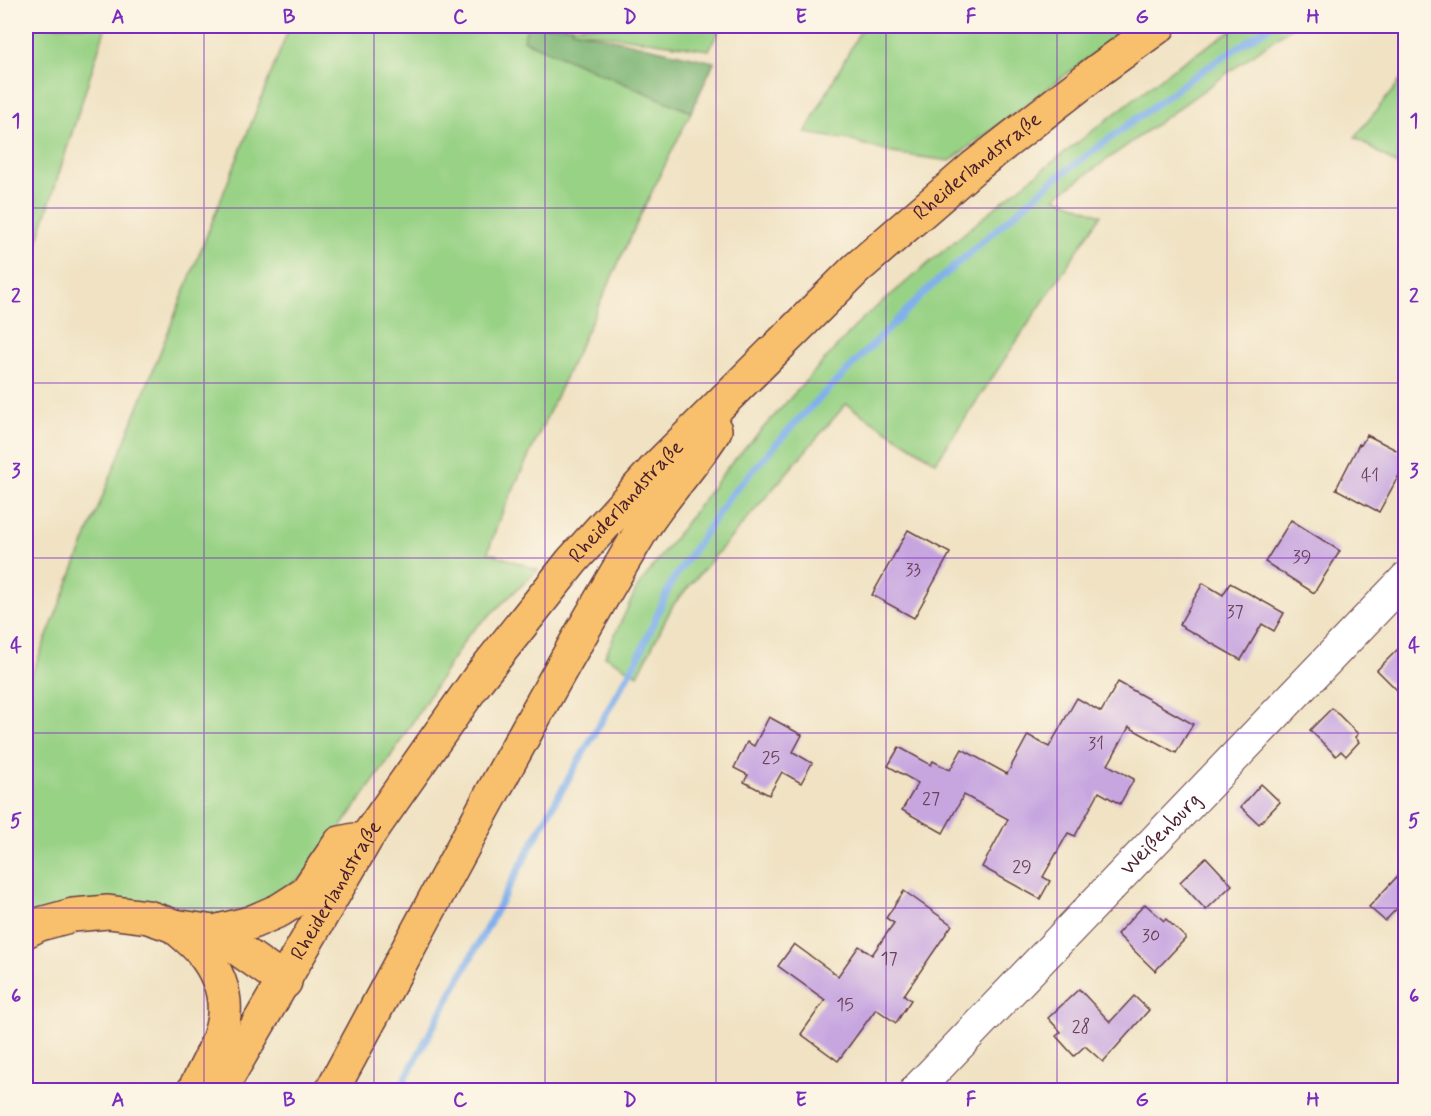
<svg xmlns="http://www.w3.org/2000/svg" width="1431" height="1116" font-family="Mynerve,sans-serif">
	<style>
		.green { fill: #98d285; stroke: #717858; stroke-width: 1.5 }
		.forest { fill: #7ab472; stroke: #626a4e; stroke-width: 1.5 }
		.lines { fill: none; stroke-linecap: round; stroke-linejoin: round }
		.stream { stroke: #81b0eb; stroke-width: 7 }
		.building { fill: #c7a6e0 }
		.minor-casing { stroke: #633c42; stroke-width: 34 }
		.major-casing { stroke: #633c42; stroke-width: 36 }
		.minor { stroke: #fff; stroke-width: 32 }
		.major { stroke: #f8bf6c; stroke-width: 33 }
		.grid { fill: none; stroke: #7b2cbf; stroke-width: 1.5; stroke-opacity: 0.55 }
		.labels { text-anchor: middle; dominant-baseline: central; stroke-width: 4.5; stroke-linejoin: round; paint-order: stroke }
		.number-label { font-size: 18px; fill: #694158 }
		.street-label { font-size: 21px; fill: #4a1f2b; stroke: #fcf5e5 }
		.neatline { fill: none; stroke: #7b2cbf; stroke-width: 2 }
		.grid-label { font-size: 20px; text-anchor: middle; font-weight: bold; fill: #7b2cbf }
	</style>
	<rect width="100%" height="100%" fill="#fcf5e5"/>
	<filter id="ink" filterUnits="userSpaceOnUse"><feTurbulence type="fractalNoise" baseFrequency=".0167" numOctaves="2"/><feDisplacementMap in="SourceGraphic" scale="12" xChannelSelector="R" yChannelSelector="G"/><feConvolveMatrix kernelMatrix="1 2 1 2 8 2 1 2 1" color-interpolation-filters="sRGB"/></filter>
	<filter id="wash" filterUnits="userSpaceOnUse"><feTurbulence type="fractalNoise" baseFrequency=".008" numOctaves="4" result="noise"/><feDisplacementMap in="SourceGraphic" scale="24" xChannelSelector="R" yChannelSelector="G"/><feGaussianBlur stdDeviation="1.35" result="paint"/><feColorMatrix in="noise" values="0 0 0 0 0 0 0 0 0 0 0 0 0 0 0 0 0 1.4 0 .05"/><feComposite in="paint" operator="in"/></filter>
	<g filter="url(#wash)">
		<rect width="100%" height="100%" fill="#f0e2c3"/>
		<path class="green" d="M 31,26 L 106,26 L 26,277 L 26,44 Z
			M 290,26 L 528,26 L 523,40 L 691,112 L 643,210 L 498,522 L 488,552 L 538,570 L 468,635 L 389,759 L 312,869 L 259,907 L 223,915 L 166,906 L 26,916 L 26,689 Z
			M 573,26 L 721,26 L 709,50 L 572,30 Z
			M 863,26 L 1131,26 L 950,161 L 892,153 L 849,140 L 805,133 Z
			M 1238,26 L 1293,26 L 1055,197 L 1101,215 L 936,462 L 846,404 L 673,605 L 638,675 L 605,656 L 637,588 L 727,468 L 861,320 L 1010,195 L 1171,70 Z
			M 1405,75 L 1405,170 L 1355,137 Z"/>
		<path class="forest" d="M 528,26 L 573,26 L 572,30 L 714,62 L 691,112 L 523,40 Z"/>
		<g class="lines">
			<path class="stream" d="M 399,1090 L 555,802 L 639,656 L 671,583 L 730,496 L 795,423 L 927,290 L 1051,182 L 1190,79 L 1270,26"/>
		</g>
		<g id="blocks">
			<path class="building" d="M 1367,435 L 1406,455 L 1406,462 L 1379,512 L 1336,489 L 1359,444 L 1361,445 Z
				M 1291,520 L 1340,551 L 1314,593 L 1265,562 Z
				M 908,530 L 950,553 L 914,618 L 872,595 Z
				M 1203,583 L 1223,595 L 1230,583 L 1284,613 L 1274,631 L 1262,624 L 1241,660 L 1179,625 Z
				M 1406,641 L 1406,699 L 1377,670 Z
				M 1118,682 L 1193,724 L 1176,753 L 1129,727 L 1108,765 L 1134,779 L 1120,804 L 1099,792 L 1075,836 L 1068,833 L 1043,877 L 1050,881 L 1040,899 L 982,867 L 1008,819 L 964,795 L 943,833 L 902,810 L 918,783 L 888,766 L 899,747 L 931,765 L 933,761 L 950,770 L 962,749 L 1007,774 L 1028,735 L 1049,747 L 1077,698 L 1101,712 Z
				M 1332,708 L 1358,734 L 1355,737 L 1359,742 L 1346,756 L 1341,751 L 1336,756 L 1310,730 Z
				M 769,717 L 802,735 L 793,752 L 812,763 L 801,783 L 782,772 L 769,795 L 744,782 L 748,775 L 734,768 L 747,742 L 754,746 Z
				M 1261,784 L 1280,802 L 1259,824 L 1241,807 Z
				M 1206,857 L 1232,885 L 1206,910 L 1180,882 Z
				M 1406,867 L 1406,899 L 1385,921 L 1369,907 Z
				M 904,891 L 952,925 L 904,995 L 911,1000 L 896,1023 L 876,1009 L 838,1061 L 801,1034 L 825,1000 L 778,966 L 794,944 L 838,976 L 859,946 L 872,955 L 894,923 L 886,918 Z
				M 1145,904 L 1164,921 L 1166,919 L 1186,938 L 1155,971 L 1117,934 Z
				M 1079,989 L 1110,1022 L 1134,996 L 1149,1010 L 1103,1062 L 1085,1046 L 1074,1056 L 1056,1036 L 1061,1032 L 1048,1018 Z"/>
		</g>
	</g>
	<g filter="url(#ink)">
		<use href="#blocks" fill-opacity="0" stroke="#633c42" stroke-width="1.5"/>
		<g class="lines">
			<defs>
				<g id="minor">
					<path id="s1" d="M 916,1090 L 1406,578"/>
				</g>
				<g id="major">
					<path d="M 174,926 C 183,934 194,942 202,952 C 243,1003 220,1041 194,1090"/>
					<path d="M 26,931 L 40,924 L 73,915 L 108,912 L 148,917 L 174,926 L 214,932 L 250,923 L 280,910 L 305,894 L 340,843 L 354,840"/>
					<path d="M 214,932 L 285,982"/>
					<path id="s2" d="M 220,1090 L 367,837 L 478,679 L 572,561 L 656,468 L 856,269 L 974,167 L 1100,69 L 1159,26"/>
					<path d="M 332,1090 C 433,904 531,715 640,533 C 662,496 693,466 715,430"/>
				</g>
			</defs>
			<use href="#minor" class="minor-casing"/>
			<use href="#major" class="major-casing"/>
			<use href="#minor" class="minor"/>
			<use href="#major" class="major"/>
		</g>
	</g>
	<path class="grid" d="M 204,26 L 204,1090M 374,26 L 374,1090M 545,26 L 545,1090M 716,26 L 716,1090M 886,26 L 886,1090M 1057,26 L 1057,1090M 1227,26 L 1227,1090M 26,208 L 1406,208M 26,383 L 1406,383M 26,558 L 1406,558M 26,733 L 1406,733M 26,908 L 1406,908"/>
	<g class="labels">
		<g class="number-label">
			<text x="1370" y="476">41</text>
			<text x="1302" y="557">39</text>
			<text x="913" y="570">33</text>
			<text x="1235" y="612">37</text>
			<text x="1096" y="744">31</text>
			<text x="771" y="758">25</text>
			<text x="931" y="799">27</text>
			<text x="1022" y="867">29</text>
			<text x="1151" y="936">30</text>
			<text x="889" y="959">17</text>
			<text x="845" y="1005">15</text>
			<text x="1081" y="1027">28</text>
		</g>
		<g class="street-label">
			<text stroke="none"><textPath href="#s2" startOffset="1203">Rheiderlandstraße</textPath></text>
			<text stroke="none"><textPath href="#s2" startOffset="717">Rheiderlandstraße</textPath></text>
			<text stroke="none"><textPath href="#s1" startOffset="354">Weißenburg</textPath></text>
			<text stroke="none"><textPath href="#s2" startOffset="231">Rheiderlandstraße</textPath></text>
		</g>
	</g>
	<rect width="1431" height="1116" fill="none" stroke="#fcf5e5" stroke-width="66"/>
	<rect x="33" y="33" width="1365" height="1050" class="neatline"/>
	<g class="grid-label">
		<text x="118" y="23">A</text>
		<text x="289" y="23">B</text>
		<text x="460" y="23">C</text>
		<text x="630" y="23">D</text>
		<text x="801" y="23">E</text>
		<text x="971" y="23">F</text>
		<text x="1142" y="23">G</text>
		<text x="1313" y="23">H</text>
		<text x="16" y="127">1</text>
		<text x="1414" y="127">1</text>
		<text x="16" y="302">2</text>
		<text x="1414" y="302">2</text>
		<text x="16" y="477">3</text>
		<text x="1414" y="477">3</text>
		<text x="16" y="652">4</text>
		<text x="1414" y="652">4</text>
		<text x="16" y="827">5</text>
		<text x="1414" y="827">5</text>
		<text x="16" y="1002">6</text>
		<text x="1414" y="1002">6</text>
		<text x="118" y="1106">A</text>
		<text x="289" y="1106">B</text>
		<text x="460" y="1106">C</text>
		<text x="630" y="1106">D</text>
		<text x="801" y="1106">E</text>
		<text x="971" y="1106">F</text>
		<text x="1142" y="1106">G</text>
		<text x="1313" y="1106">H</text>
	</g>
</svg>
